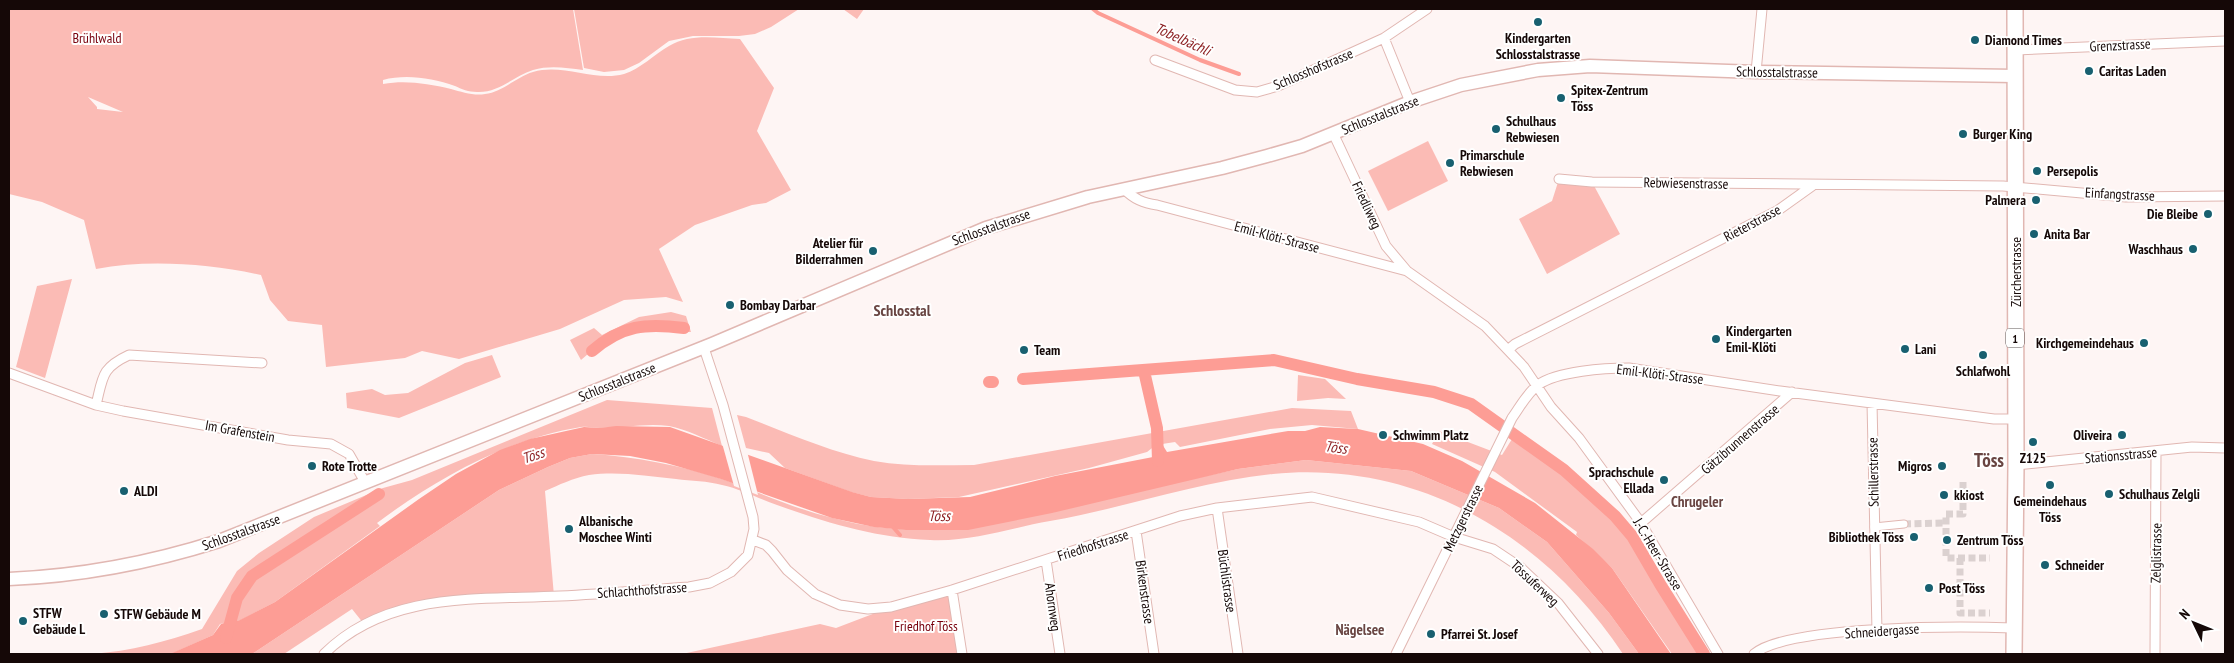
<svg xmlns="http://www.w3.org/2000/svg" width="2234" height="663" font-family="'PT Sans Narrow',sans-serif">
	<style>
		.green { fill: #fbbbb5; fill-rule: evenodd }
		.water { fill: #fd9d95 }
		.pier { fill: #fef5f4 }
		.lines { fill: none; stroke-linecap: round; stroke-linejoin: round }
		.stream { stroke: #fd9d95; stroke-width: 4 }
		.canal { stroke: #fd9d95; stroke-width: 12 }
		.pedestrian-tunnel { stroke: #dbd1d0; stroke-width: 7; stroke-dasharray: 7 3.5; stroke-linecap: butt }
		.pedestrian-casing { stroke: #e1b7b2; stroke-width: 9 }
		.minor-casing { stroke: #e1b7b2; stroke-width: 11 }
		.secondary-casing { stroke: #e1b7b2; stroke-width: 15 }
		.primary-casing { stroke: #e1b7b2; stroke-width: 18 }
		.pedestrian { stroke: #fff; stroke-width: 7 }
		.minor { stroke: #fff; stroke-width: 9 }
		.secondary { stroke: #fff; stroke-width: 12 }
		.primary { stroke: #fff; stroke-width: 15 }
		.poi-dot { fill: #186070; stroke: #fff; stroke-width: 2 }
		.labels { text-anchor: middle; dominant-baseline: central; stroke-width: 4; stroke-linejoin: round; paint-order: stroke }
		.shield { fill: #fff; stroke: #5b5251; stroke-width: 1 }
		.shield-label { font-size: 12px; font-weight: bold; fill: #150807 }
		.park-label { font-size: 14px; fill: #78000d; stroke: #fff }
		.poi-label { font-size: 14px; font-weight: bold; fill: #150807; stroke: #fff; text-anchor: start }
		.street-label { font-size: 14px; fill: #150807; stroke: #fff }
		.water-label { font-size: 15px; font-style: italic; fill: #8b1d1f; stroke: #fff }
		.neighbourhood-label { font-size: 15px; font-weight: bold; fill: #694542; stroke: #fff }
		.quarter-label { font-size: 16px; font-weight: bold; fill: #694542; stroke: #fff }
		.district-label { font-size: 19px; font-weight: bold; fill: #694542; stroke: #fff }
	</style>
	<rect width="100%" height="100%" fill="#fef5f4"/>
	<path class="green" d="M 9,9 L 573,9 L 583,70 C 567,68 550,65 533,70 C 514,76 499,93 477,92 C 469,92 461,89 455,86 C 432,78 406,74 383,80 L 383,84 C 407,80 428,84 451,89 C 462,92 474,96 485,94 C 503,92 516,77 533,72 C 563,63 594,82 624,74 C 640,69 655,54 669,46 C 690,33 716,38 740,39 L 774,88 L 757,131 L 791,190 L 766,203 L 752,205 L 695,225 L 659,249 L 683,302 L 666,297 L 624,300 L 560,329 L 459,359 L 422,351 L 405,358 L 326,367 L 322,325 L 288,321 L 270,300 L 261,275 C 209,264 149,259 96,269 L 84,220 L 42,202 L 9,194 ZM 88,97 L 123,112 L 97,109 L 97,107 Z
		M 574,9 L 799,9 L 771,27 L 755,34 L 739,36 L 693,36 L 669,41 L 639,63 L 624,70 L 604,72 L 584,68 Z
		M 843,9 L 864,9 L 857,19 Z
		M 1428,141 L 1448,181 L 1388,211 L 1368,171 Z
		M 1559,179 L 1592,182 L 1620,234 L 1547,274 L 1519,219 L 1552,201 Z
		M 72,279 L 45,378 L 16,367 L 37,286 Z
		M 671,312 L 686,316 L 691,332 L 685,332 L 684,327 C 634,321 618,328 581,360 L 570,340 L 594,328 L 602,335 L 639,317 Z
		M 492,355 L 501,377 L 399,418 L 347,408 L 346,393 L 372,389 L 385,395 L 408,393 L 465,363 Z
		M 1298,375 L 1325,379 L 1346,399 L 1328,398 L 1297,401 Z
		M 607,400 L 712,408 L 722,446 C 705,439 686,429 669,426 C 646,423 623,428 600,428 C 594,428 588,426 581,427 C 507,439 437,478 377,523 L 380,526 L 275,602 L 237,622 L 235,620 L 220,624 L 213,635 L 171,654 L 92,654 C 131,651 165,642 202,629 L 237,571 L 259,553 L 314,517 L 383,488 L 412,480 Z
		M 1292,408 L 1351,411 L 1358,429 L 1312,425 L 1270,429 L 1180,447 L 1175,442 L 1156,445 L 1147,452 L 1089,468 L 959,497 L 908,499 L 871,497 L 851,492 L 785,468 L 769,453 L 746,448 L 737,415 L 746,417 C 788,433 830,452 874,461 C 907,467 941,465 974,465 Z
		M 1439,431 L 1502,455 L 1512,439 L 1556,470 L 1613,519 L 1636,550 L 1700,654 L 1672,654 L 1612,568 L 1576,535 L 1577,532 L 1495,472 L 1432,444 Z
		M 592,454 C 637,457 679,465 722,479 C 759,492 795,509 833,518 C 865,527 897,530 930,530 L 1146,489 L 1238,469 L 1306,460 L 1411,471 L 1499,508 L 1547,542 L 1609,613 L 1639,654 L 1623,654 C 1545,536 1418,460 1273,474 C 1198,482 1125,508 1050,521 C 1010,528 972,542 930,540 C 877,538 827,523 777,505 C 759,499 741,489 722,485 C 708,481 691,481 676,479 C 647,476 618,471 589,475 C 573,478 559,485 545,491 L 554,596 L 445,602 L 364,624 L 352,609 L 284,654 L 252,654 L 499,490 L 548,467 L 570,458 Z
		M 952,590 L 962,654 L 682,654 L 820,624 L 836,628 L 891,607 Z"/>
	<path class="water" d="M 616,426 L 670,427 L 852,492 L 871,497 L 908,499 L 970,497 L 1055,476 L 1153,457 L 1156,445 L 1162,444 L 1167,452 L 1288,431 L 1305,431 L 1320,427 L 1358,429 L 1423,444 L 1462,461 L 1535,503 L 1593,549 L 1612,568 L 1671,654 L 1639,654 L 1609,613 L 1547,542 L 1499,508 L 1411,471 L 1306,460 L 1238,469 L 1052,513 L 968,530 L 906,530 L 874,527 L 832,518 L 721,479 L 666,463 L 630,456 L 592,454 L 570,458 L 548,467 L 499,490 L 252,654 L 170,654 L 213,635 L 221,624 L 234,620 L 238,621 L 275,602 L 419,499 L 456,474 L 500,450 L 530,439 L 584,427 L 600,428 Z"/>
	<path class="pier" d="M 722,443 L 747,451 L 758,495 L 734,486 Z"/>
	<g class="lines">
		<path class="stream" d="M 1093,9 L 1098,13 L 1200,60 L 1239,74
			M 893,527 L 900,535"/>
		<path class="canal" d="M 592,351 C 622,325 646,323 684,328
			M 1144,371 L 1157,428 L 1158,461
			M 1023,379 L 1274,360 L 1357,379 L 1434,392 L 1471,404 L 1564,470 L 1615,516 L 1632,536 L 1660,584 L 1704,654
			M 989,382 L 993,382
			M 226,638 L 237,598 L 252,576 L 379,494"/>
		<path class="pedestrian-tunnel" d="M 1963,482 L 1963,514 L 1946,514 L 1946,558 L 1990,558
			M 1904,524 L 1946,523
			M 1960,558 L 1960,613 L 1990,613"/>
		<defs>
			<path id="pedestrian" d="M 1874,527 L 1904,524"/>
			<path id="minor" d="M 2015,50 L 2225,41
				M 1155,60 L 1235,90 L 1257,92 L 1278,86 L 1384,38
				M 1756,72 L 1762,9
				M 1410,102 L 1384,38 L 1427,9
				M 1333,133 L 1386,246 L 1407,271
				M 1559,179 L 1592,182 L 2003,186 L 2126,197 L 2225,196
				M 1124,189 C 1134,199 1143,203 1157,205 L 1407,271 L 1485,326 L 1524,367 L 1551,407 L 1579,438 L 1641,523 L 1718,654
				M 1509,349 L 1515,344 L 1777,211 L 1812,186
				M 9,373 L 96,405 L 123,411 L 288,440 L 331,444 L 349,454 L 365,482
				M 1872,403 L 1877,631
				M 96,405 C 103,377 101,368 129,355 L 262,363
				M 2016,465 L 2192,447 L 2225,448
				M 1217,508 L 1238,654
				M 1641,523 L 1792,392
				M 1136,531 L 1154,654
				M 753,540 L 766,545 L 772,551 L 787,570 L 815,594 L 840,605 L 868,609 L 891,607 L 952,590 L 1180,516 L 1217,508 L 1312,497 L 1419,522 L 1454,537 L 1493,549 L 1520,567 L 1558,603 L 1598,654
				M 1046,560 L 1060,654
				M 952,590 L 962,654
				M 324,654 C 387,591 478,600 560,596 C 603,594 646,590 689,587 L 710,583 L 731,572 L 748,555 L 754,529 L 753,517 L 723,405 L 704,348
				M 1396,654 L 1512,418 C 1520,407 1527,393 1538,385 C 1557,371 1606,368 1629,368 L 1780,391 L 1994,419 L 2015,419
				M 1754,654 C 1788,625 1964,626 2013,628
				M 2155,654 L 2156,452"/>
			<path id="secondary" d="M 9,579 C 81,576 150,563 219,541 L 712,344 L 986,228 L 1088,197 L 1222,168 L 1267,156 L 1302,146 L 1410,102 L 1461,85 L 1538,70 L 1590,66 L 1756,72 L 2015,76"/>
			<path id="primary" d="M 2014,654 L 2016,465 L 2015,9"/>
		</defs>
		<use href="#pedestrian" class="pedestrian-casing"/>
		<use href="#minor" class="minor-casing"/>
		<use href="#secondary" class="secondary-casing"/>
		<use href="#primary" class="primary-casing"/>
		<use href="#pedestrian" class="pedestrian"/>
		<use href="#minor" class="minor"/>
		<use href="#secondary" class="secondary"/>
		<use href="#primary" class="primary"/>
	</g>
	<g class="poi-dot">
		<circle cx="1538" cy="22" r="5"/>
		<circle cx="1975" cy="40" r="5"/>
		<circle cx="2089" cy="71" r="5"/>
		<circle cx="1561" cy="98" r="5"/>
		<circle cx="1496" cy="129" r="5"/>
		<circle cx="1963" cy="134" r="5"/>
		<circle cx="1450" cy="163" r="5"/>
		<circle cx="2037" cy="171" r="5"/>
		<circle cx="2036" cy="200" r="5"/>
		<circle cx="2208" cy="214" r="5"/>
		<circle cx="2034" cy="234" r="5"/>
		<circle cx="2193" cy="249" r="5"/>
		<circle cx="873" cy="251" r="5"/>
		<circle cx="730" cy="305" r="5"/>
		<circle cx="1716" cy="339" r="5"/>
		<circle cx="2144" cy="343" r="5"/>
		<circle cx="1905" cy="349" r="5"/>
		<circle cx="1024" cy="350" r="5"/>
		<circle cx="1983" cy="355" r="5"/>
		<circle cx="1383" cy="435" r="5"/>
		<circle cx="2122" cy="435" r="5"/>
		<circle cx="2033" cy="442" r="5"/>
		<circle cx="312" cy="466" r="5"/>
		<circle cx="1942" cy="466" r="5"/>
		<circle cx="1664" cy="480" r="5"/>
		<circle cx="2050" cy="485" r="5"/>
		<circle cx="124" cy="491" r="5"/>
		<circle cx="2109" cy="494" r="5"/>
		<circle cx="1944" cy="495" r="5"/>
		<circle cx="569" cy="529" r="5"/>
		<circle cx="1914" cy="537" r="5"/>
		<circle cx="1947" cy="540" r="5"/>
		<circle cx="2045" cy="565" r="5"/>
		<circle cx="1929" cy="588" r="5"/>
		<circle cx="104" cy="614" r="5"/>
		<circle cx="23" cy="621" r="5"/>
		<circle cx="1431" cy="634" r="5"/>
	</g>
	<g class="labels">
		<rect class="shield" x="2006" y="328.5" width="18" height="19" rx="4"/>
		<g class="shield-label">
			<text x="2015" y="338">1</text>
		</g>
		<g class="park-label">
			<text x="97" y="38">Brühlwald</text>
			<text x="926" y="626">Friedhof Töss</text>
		</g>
		<g class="poi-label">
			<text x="1538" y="38" text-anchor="middle">Kindergarten<tspan x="1538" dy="16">Schlosstalstrasse</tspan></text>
			<text x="1985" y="40">Diamond Times</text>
			<text x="2099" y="71">Caritas Laden</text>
			<text x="1571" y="90">Spitex-Zentrum<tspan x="1571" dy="16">Töss</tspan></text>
			<text x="1506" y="121">Schulhaus<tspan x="1506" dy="16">Rebwiesen</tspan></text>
			<text x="1973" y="134">Burger King</text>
			<text x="1460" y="155">Primarschule<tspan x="1460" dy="16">Rebwiesen</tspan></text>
			<text x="2047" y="171">Persepolis</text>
			<text x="2026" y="200" text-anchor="end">Palmera</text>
			<text x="2198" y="214" text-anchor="end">Die Bleibe</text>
			<text x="2044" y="234">Anita Bar</text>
			<text x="863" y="243" text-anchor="end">Atelier für<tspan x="863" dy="16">Bilderrahmen</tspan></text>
			<text x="2183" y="249" text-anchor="end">Waschhaus</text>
			<text x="740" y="305">Bombay Darbar</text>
			<text x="1726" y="331">Kindergarten<tspan x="1726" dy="16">Emil-Klöti</tspan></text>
			<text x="2134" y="343" text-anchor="end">Kirchgemeindehaus</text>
			<text x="1915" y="349">Lani</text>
			<text x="1034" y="350">Team</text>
			<text x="1983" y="371" text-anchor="middle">Schlafwohl</text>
			<text x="1393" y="435">Schwimm Platz</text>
			<text x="2112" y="435" text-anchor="end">Oliveira</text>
			<text x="2033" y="458" text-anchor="middle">Z125</text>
			<text x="322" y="466">Rote Trotte</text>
			<text x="1932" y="466" text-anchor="end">Migros</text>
			<text x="1654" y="472" text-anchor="end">Sprachschule<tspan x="1654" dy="16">Ellada</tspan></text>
			<text x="134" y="491">ALDI</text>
			<text x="2119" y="494">Schulhaus Zelgli</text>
			<text x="1954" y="495">kkiost</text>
			<text x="2050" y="501" text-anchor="middle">Gemeindehaus<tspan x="2050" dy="16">Töss</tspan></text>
			<text x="579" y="521">Albanische<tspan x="579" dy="16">Moschee Winti</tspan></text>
			<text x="1904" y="537" text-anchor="end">Bibliothek Töss</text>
			<text x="1957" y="540">Zentrum Töss</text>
			<text x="2055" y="565">Schneider</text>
			<text x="1939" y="588">Post Töss</text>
			<text x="33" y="613">STFW<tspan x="33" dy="16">Gebäude L</tspan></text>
			<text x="114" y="614">STFW Gebäude M</text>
			<text x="1441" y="634">Pfarrei St. Josef</text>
		</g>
		<g class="street-label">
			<text transform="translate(2120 45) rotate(-3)">Grenzstrasse</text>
			<text transform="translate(1313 69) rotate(-23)">Schlosshofstrasse</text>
			<text transform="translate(1777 72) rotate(1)">Schlosstalstrasse</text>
			<text transform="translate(1380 115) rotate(-22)">Schlosstalstrasse</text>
			<text transform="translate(1686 183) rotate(1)">Rebwiesenstrasse</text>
			<text transform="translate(2120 194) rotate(3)">Einfangstrasse</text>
			<text transform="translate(1367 205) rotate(65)">Friedliweg</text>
			<text transform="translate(1752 223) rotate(-28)">Rieterstrasse</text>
			<text transform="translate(991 227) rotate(-20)">Schlosstalstrasse</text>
			<text transform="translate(1277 237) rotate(15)">Emil-Klöti-Strasse</text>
			<text transform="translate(2016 272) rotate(-90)">Zürcherstrasse</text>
			<text transform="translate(1660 374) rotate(7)">Emil-Klöti-Strasse</text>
			<text transform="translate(617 382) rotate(-22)">Schlosstalstrasse</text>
			<text transform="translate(240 431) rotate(10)">Im Grafenstein</text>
			<text transform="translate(1740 439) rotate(-41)">Gätzibrunnenstrasse</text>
			<text transform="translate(2121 455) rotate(-5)">Stationsstrasse</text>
			<text transform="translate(1873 472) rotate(-91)">Schillerstrasse</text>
			<text transform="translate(1463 518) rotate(-64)">Metzgerstrasse</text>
			<text transform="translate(241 532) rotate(-20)">Schlosstalstrasse</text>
			<text transform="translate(1093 545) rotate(-18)">Friedhofstrasse</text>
			<text transform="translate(2156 553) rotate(-89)">Zelglistrasse</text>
			<text transform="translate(1658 554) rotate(59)">J.-C.-Heer-Strasse</text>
			<text transform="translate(1227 581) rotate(82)">Büchlistrasse</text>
			<text transform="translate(1535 583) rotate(43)">Tössuferweg</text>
			<text transform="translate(642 590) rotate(-4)">Schlachthofstrasse</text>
			<text transform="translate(1145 592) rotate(82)">Birkenstrasse</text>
			<text transform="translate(1053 607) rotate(82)">Ahornweg</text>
			<text transform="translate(1882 631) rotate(-4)">Schneidergasse</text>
		</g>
		<g class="water-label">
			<text transform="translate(1183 39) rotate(24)">Tobelbächli</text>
			<text transform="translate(1336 447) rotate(8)">Töss</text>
			<text transform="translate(533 455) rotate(-18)">Töss</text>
			<text x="939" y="515">Töss</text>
		</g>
		<g class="neighbourhood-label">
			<text x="1697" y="501">Chrugeler</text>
			<text x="1360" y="629">Nägelsee</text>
		</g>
		<g class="quarter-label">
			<text x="902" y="310">Schlosstal</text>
		</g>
		<g class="district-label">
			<text x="1989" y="460">Töss</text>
		</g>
	</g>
	<rect width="2234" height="663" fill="none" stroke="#150807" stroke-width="20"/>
	<g transform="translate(2194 623) rotate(313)" stroke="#ffffff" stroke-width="4" paint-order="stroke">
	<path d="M0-4L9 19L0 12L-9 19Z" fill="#150807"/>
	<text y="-8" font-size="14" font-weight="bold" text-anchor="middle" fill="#150807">N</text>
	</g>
</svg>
